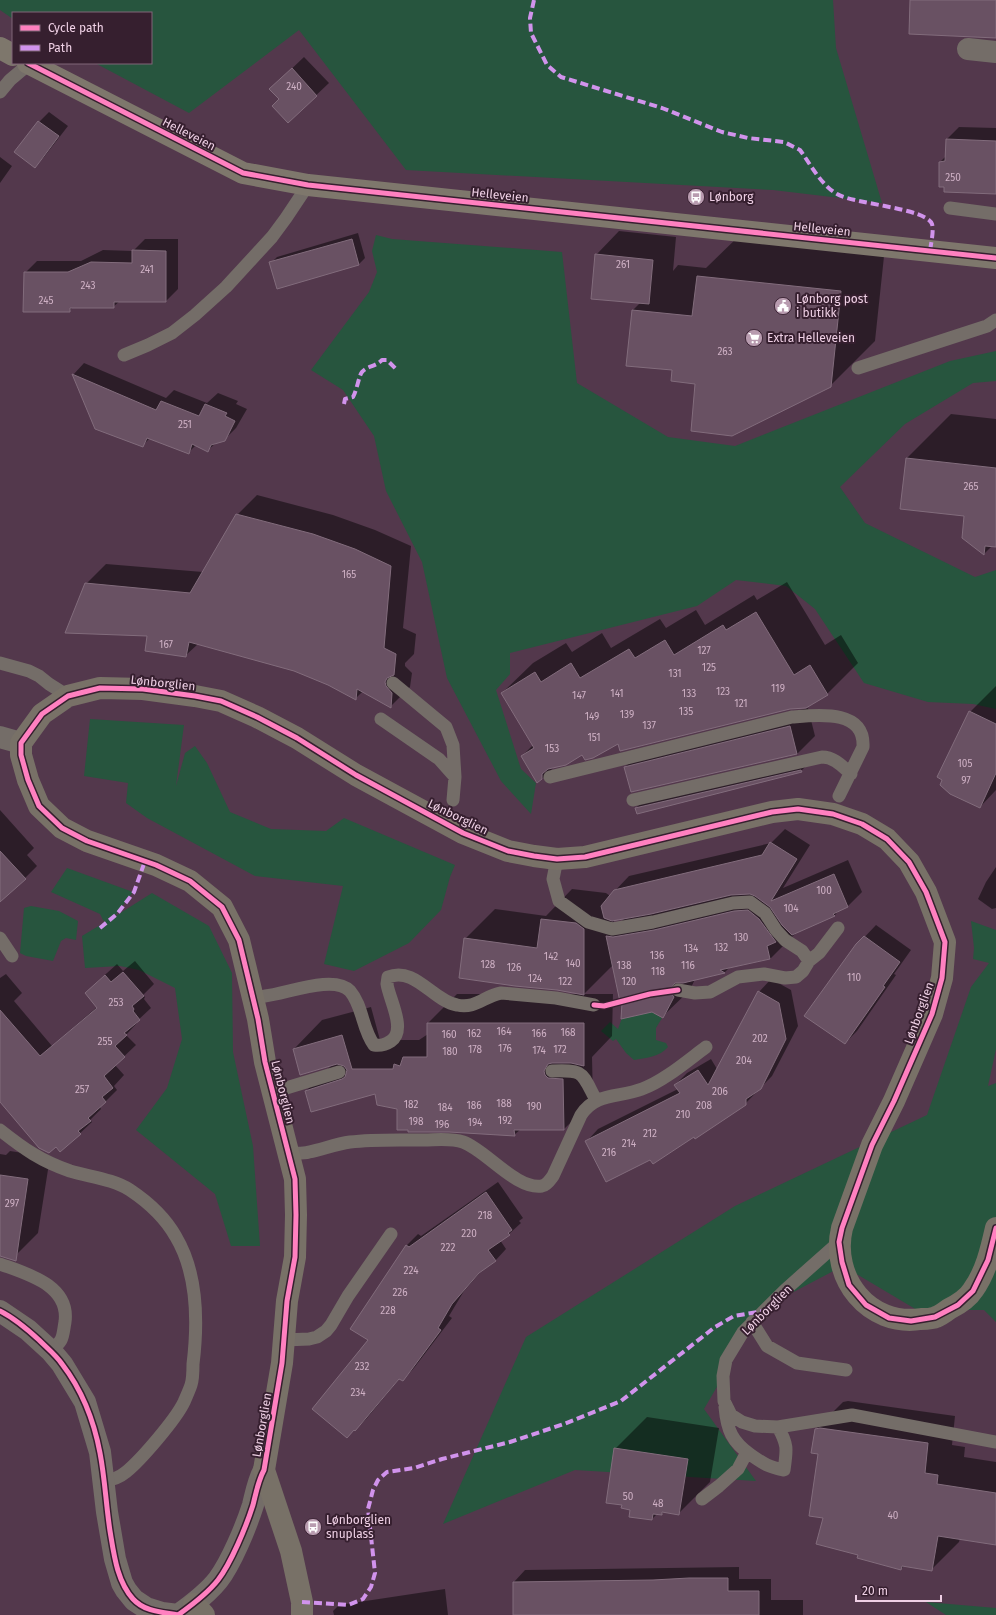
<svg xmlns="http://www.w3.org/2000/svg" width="996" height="1615" font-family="'Fira Sans',sans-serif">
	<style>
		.green { fill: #27553e }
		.shadow { fill: #0007; fill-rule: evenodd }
		.building { fill: #695163; stroke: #826c7c }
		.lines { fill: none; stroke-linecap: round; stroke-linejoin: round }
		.lane { stroke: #746d68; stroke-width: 13 }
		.street { stroke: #746d68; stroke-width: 22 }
		.secondary { stroke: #787167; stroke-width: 22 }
		.primary { stroke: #7e776c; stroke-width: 22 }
		.quiet { stroke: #d193ec; stroke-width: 4; stroke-dasharray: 8 4; stroke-linecap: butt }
		.cycleway-casing { stroke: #361f2f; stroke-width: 8 }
		.cycleway { stroke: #ff80c0; stroke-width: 5 }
		.labels { text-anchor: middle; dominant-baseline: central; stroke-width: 4; stroke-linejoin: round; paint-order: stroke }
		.number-label { font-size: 10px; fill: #ceb0c4 }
		.street-label { font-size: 12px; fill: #efd0e5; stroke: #361f2f }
		.poi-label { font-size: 12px; fill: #efd0e5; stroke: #361f2f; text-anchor: start }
	</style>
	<rect width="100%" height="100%" fill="#53384c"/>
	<path class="green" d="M 0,0 L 833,0 L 836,48 L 882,203 L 773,190 L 406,170 L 299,30 L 189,113 L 95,63 L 151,63 L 151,13 L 13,13 L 13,19 L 0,10 Z
		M 376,235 L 392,239 L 562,252 L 577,383 L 668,437 L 735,446 L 950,361 L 996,351 L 996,381 L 973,383 L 905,424 L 840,487 L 865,523 L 975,577 L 996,570 L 996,709 L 973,704 L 928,702 L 864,683 L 815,609 L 786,586 L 736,580 L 697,606 L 510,653 L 510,674 L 496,690 L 521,769 L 536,783 L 531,814 L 501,781 L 447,678 L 422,562 L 386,491 L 374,436 L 343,390 L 311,370 L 369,292 L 377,272 L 372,251 Z
		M 90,719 L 184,725 L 176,786 L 185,753 L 195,746 L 207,763 L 230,812 L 271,829 L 326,831 L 344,818 L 455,865 L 450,877 L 441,910 L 409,943 L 354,971 L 324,964 L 343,886 L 255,876 L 147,818 L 126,803 L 128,783 L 84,776 Z
		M 67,868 L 133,892 L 114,917 L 152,893 L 209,926 L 232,973 L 233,1052 L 253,1146 L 260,1246 L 231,1246 L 215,1194 L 136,1130 L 167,1088 L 182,1039 L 175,988 L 139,970 L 120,966 L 85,968 L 82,936 L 105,922 L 103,920 L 100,914 L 51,892 Z
		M 31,906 L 59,911 L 78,921 L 76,940 L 66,938 L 61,941 L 53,961 L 26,956 L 20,953 L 24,908 Z
		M 971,921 L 996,930 L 996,1049 L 988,1086 L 996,1083 L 996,1322 L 984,1310 L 917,1310 L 843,1266 L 763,1308 L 704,1409 L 756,1481 L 575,1470 L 443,1524 L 526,1337 L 735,1206 L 927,1115 L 971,987 L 989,963 L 973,959 L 974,948 Z
		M 652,1012 L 662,1018 L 656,1028 L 656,1040 L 666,1043 L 668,1047 C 660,1057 645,1058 634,1060 L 626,1053 L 616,1039 L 613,1041 L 601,1031 L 610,1022 L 618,1029 L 622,1018 Z
		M 926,1602 L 996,1608 L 996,1615 L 946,1615 Z"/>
	<path class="shadow" d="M 304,57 L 329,83 L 288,122 L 280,99 L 283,77 Z
		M 49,112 L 68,126 L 44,157 L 34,166 L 16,152 L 39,122 Z
		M 959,127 L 996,128 L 996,193 L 940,162 L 947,155 L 947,139 Z
		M 0,157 L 12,166 L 0,183 Z
		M 619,231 L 676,237 L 673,271 L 678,265 L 706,268 L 743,232 L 885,247 L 875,341 L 830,386 L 696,383 L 673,369 L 627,365 L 633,310 L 641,302 L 596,255 Z
		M 358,233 L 365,258 L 359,264 L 278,287 L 271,263 L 277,257 Z
		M 145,239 L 178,239 L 178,289 L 166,301 L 120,301 L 113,307 L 73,307 L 69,311 L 25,273 L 37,261 L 81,261 L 103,250 L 133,251 Z
		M 84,363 L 166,398 L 174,390 L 207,403 L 218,393 L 238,401 L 236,404 L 247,409 L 236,428 L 224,440 L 216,443 L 208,450 L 196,445 L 188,453 L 150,438 L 142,446 L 73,375 Z
		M 951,414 L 996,419 L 996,546 L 992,546 L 984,554 L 965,515 L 906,459 Z
		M 257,495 L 333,515 L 375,530 L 411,546 L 403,628 L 416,634 L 414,654 L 405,663 L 405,666 L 412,673 L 410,687 L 390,707 L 363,691 L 356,698 L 328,684 L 294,670 L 198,644 L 185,656 L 148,635 L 86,584 L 106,564 L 203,572 L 237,515 Z
		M 787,582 L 825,645 L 841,635 L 858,663 L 827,694 L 790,708 L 619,742 L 582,754 L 553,768 L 542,779 L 522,756 L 533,745 L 502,693 L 533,663 L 566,643 L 572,652 L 602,633 L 611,648 L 660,619 L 666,628 L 696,610 L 705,625 L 754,595 L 757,600 Z
		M 996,686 L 996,790 L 980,807 L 970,712 Z
		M 808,708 L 815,736 L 797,754 L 625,767 L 643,749 Z
		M 819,753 L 801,771 L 636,808 L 654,790 Z
		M 0,810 L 34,848 L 27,855 L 37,866 L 25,878 L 0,896 Z
		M 785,829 L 810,845 L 783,888 L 848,860 L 862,892 L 848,906 L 840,909 L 835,915 L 797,932 L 770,959 L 730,967 L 725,972 L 695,979 L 690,990 L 663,1016 L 652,1011 L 623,1002 L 613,965 L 584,994 L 613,994 L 612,1036 L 592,1057 L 593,1101 L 564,1129 L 521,1129 L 514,1135 L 398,1108 L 375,1092 L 306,1091 L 332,1065 L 294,1049 L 322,1020 L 371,1007 L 380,1040 L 419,1040 L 428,1034 L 428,1023 L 457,994 L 580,994 L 465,939 L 495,909 L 546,916 L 572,889 L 606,893 L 610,896 L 629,876 L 771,843 ZM 625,918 L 614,929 L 614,920 Z
		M 996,867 L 996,908 L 992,909 L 978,899 L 986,882 Z
		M 876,925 L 911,950 L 894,974 L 896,975 L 857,1031 L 845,1043 L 857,945 Z
		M 135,961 L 154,984 L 143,995 L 145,997 L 144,999 L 151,1008 L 136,1022 L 137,1023 L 126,1035 L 136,1045 L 115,1065 L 124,1075 L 114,1086 L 117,1090 L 100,1107 L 101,1109 L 90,1120 L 92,1122 L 61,1151 L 0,1100 L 0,978 L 6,974 L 22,993 L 14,1001 L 52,1046 L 97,1007 L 97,982 L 117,964 L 123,971 Z
		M 771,979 L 791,990 L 798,1026 L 772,1076 L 745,1104 L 694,1136 L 651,1159 L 586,1142 L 598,1129 L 678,1089 L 675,1085 L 687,1073 L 711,1059 L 717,1069 L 759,992 Z
		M 10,1151 L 50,1157 L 38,1233 L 16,1255 L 0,1252 L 0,1154 L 6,1155 Z
		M 498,1182 L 523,1218 L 519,1221 L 521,1223 L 509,1234 L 500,1240 L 506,1249 L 495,1261 L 483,1269 L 464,1291 L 449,1316 L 452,1318 L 414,1368 L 403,1380 L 400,1378 L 367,1418 L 355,1430 L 369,1340 L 406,1246 L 418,1234 L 421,1236 Z
		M 848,1401 L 955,1416 L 952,1445 L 965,1447 L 964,1457 L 996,1462 L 996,1544 L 960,1538 L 959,1542 L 931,1570 L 904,1566 L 901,1569 L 859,1554 L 819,1453 L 815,1430 L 843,1402 Z
		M 647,1417 L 719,1428 L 710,1482 L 678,1514 L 664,1511 L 662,1514 L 658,1513 L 652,1519 L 623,1505 L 615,1449 Z
		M 739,1567 L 739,1579 L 771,1579 L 771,1600 L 803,1600 L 803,1615 L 514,1615 L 514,1582 L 525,1570 Z
		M 445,1589 L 448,1615 L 334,1615 L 333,1611 L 339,1605 Z"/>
	<path class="building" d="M 910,0 L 996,0 L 996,38 L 909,34 Z
		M 292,68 L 317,96 L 288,123 L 272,106 L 279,99 L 269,89 Z
		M 38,121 L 59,136 L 35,168 L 14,152 Z
		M 946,139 L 996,141 L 996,194 L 944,192 L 944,187 L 939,187 L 939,162 L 945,161 Z
		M 352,239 L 359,265 L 277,289 L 269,262 Z
		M 132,250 L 166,251 L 166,302 L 114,302 L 114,308 L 70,308 L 70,312 L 23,312 L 24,272 L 68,272 L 91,262 L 132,263 Z
		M 595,254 L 653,260 L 649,304 L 591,299 Z
		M 697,276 L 841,291 L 831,387 L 732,436 L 691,431 L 695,384 L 671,381 L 672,370 L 626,366 L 632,310 L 692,316 Z
		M 72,374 L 156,410 L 161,401 L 199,416 L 205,404 L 227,413 L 225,416 L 235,421 L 225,441 L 211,445 L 208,452 L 192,444 L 189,454 L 147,438 L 143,447 L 95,429 Z
		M 906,458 L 996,468 L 996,547 L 985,546 L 984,555 L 962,538 L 964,516 L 900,509 Z
		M 236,514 L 313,534 L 355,549 L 391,566 L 384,648 L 396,654 L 394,675 L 387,678 L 385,682 L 386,686 L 392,693 L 391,708 L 357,689 L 356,700 L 328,685 L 294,671 L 189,642 L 186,657 L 145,651 L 147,636 L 65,633 L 85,583 L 190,593 Z
		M 756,612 L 794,675 L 810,665 L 828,695 L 806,708 L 790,709 L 620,751 L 618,744 L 593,758 L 585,760 L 582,755 L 566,765 L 548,769 L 542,774 L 542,779 L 537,783 L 521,756 L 534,748 L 501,693 L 535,672 L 541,682 L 571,663 L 580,678 L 629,649 L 635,658 L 665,640 L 674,655 L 723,625 L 726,630 Z
		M 969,711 L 996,724 L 996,773 L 980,808 L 950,794 L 940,785 L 942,780 L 937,777 Z
		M 790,726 L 797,754 L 631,792 L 624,767 Z
		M 801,770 L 802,772 L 637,814 L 635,808 Z
		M 770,842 L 797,859 L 771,901 L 834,874 L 848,907 L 833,914 L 835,916 L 792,935 L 782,925 L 770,907 L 755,896 L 750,894 L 731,895 L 651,914 L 612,921 L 604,918 L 601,906 L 614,890 L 762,855 Z
		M 0,851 L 26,879 L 0,902 Z
		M 748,910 L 759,919 L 776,942 L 767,946 L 770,959 L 720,970 L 725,973 L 683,983 L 675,983 L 670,989 L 671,993 L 674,997 L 663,1018 L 652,1012 L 621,1019 L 622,1003 L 620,1002 L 606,936 L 613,937 L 654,930 L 734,911 Z
		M 541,919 L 576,923 L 584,929 L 584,995 L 557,990 L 515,986 L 459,978 L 464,938 L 537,948 Z
		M 864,936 L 900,962 L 883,986 L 885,987 L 845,1044 L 804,1016 L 856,944 Z
		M 123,972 L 144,996 L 132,1006 L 134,1009 L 133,1011 L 140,1020 L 124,1033 L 127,1035 L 115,1046 L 125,1057 L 104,1076 L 113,1088 L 102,1097 L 106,1102 L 88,1118 L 91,1121 L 78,1131 L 81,1134 L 60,1152 L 56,1147 L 49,1153 L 39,1148 L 0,1102 L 0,1010 L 40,1056 L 97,1008 L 85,993 L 105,975 L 111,982 Z
		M 758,991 L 779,1003 L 786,1039 L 761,1089 L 746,1099 L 746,1105 L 695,1139 L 694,1137 L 653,1164 L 650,1160 L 606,1182 L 585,1141 L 680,1093 L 674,1085 L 698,1070 L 708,1085 Z
		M 427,1023 L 584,1023 L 584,1066 L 571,1063 L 552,1063 L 548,1064 L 544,1071 L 545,1075 L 548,1078 L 563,1079 L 564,1130 L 514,1130 L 515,1136 L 449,1132 L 408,1132 L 408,1130 L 397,1130 L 397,1109 L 377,1105 L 375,1094 L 311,1112 L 305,1091 L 342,1079 L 345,1077 L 347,1070 L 344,1066 L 337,1064 L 300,1075 L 293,1049 L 342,1035 L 352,1069 L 393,1069 L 394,1064 L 400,1066 L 403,1057 L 427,1057 Z
		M 0,1175 L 28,1179 L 16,1261 L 0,1256 Z
		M 486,1192 L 512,1230 L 508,1233 L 510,1235 L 488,1250 L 496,1261 L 479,1273 L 452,1304 L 438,1328 L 441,1330 L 403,1381 L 399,1379 L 355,1431 L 354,1430 L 347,1438 L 312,1409 L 368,1340 L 350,1329 L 406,1245 L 409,1247 Z
		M 820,1428 L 928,1443 L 925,1473 L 938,1475 L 937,1484 L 996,1493 L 996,1545 L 938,1536 L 932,1571 L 902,1566 L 901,1570 L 857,1558 L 858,1555 L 816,1544 L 823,1518 L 809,1516 L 818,1454 L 811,1453 L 815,1429 Z
		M 614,1448 L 688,1459 L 679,1515 L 662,1512 L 662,1515 L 653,1514 L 652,1520 L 629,1517 L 630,1510 L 621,1508 L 622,1505 L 606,1503 Z
		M 689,1578 L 728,1578 L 728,1591 L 759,1591 L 759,1615 L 513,1615 L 513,1582 L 653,1580 Z"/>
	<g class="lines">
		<path class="lane" d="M 0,92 L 10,80 L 29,64
			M 950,208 L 996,214
			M 124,355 L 148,345 L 172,333 L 195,315 L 226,287 L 272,237 L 286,218 L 308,185
			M 858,368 L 987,326 L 996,320
			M 0,663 L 29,671 L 39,676 L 49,684 L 68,696
			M 393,683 L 446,727 L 453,745 L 455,777
			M 381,719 L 439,759 L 455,777 L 453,800
			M 550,777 L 792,717 C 818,715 865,709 863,747 L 839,796
			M 633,800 L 822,757 C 834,757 842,766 851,774
			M 557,859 L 553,879 L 559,901 L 588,922 L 612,929 L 653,922 L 733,903 L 750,902 L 765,913 L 776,930 L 785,940 L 802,951 L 809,961 L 803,971 L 796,977 L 785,978 L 764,974 L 738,977 L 710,992 L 695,993 L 678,990
			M 0,938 L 12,956
			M 809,961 L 819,953 L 838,928
			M 253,996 C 257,996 261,997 265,996 C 286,994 334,974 350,991 C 363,1006 362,1029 374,1045 C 381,1046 385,1045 391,1041 C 407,1030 389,999 387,984 L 388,977 C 415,966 433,1001 457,1005 C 476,1009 484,996 501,993 L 556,998 L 594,1005
			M 552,1071 C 585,1070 581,1072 596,1100
			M 273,1092 L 339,1072
			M 0,1130 C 24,1149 41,1161 70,1171 C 90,1177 113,1179 130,1190 C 148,1202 166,1219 176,1237 C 198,1274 198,1323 193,1364 C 193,1371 193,1379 191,1385 C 189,1391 186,1397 184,1402 C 176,1419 141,1460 126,1472 C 120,1477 113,1480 104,1481
			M 287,1153 C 294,1153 302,1154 309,1152 C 323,1149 336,1144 350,1142 C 374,1139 399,1140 424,1140 C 436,1140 451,1138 463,1142 C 486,1150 516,1190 542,1186 C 547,1185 550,1180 553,1176 L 581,1115 C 596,1092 619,1098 642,1089 C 664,1081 687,1061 706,1047
			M 839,1242 L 785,1290 L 743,1332 L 726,1360 L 723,1376 L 724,1401 L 731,1415 L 742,1422 L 755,1426 L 778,1427 L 852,1415 L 996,1442
			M 0,1264 C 27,1274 70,1285 65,1322 C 62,1339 64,1339 51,1351
			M 752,1322 L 767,1346 L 797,1363 L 846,1370
			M 284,1340 L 309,1339 L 317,1337 L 326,1331 L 331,1325 L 348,1296 L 391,1234
			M 725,1407 C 727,1430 732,1442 751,1455 C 764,1464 768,1467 784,1470 C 787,1449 788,1445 778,1427
			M 702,1499 L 719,1486 L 738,1469 L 747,1452"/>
		<path class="street" d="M 968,49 L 996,52
			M 0,737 L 21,743
			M 0,1311 L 28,1330 L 51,1351 L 62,1364 L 85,1402 L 100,1452 L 107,1512 L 115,1559 L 122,1583 L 126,1590 L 134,1600 L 146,1608 L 162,1613 L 178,1615 C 192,1605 207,1594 218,1580 C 231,1563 246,1527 253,1505 C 256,1493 258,1481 264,1470"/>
		<path class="secondary" d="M 194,1604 L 204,1615
			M 302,1615 L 302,1602 L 291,1551 L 264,1470 L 282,1363 L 287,1301 L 295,1257 L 296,1215 L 295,1179 L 265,1062 L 258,1019 L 239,940 L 222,907 L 190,881 L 156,865 L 87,841 L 62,828 L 39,806 L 28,780 L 21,755 L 21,743 L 42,714 L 68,696 L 100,688 L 143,689 L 195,696 L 221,701 L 257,717 L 297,738 L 356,775 L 463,833 L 508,851 L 534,856 L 557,859 L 585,857 L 772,812 L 798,809 L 833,814 L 862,824 L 887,839 L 909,862 L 926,892 L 945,942 L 942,978 L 932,1014 L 894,1101 L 872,1145 L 842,1228 C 830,1278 869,1327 921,1319 C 926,1319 932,1319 936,1317 C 941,1315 945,1312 949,1309 C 957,1305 968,1298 973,1290 C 986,1272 991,1250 996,1228"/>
		<path class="primary" d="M 0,48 L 13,55
			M 28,63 L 243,173 L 308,185 L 996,258"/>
		<path class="quiet" d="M 534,0 L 530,18 L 531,33 L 547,65 L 561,77 L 662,108 L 722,132 L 748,138 L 784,142 L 800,150 C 811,165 821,185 837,194 C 853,204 926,208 932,224 C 934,231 931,243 930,251
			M 344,404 L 345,399 L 353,397 C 357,390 359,375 362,372 C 367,366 375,367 382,360 L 387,360 L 396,369
			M 100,928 L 117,914 L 134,892 L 145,861
			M 302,1602 L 348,1605 L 363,1599 L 371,1587 L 375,1573 L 368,1509 L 373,1490 L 378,1480 L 387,1472 L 414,1468 L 442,1459 L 510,1442 L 564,1424 L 621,1401 L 715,1327 L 734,1316 L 763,1311"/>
		<defs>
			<path id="cycleway" d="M 28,63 L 243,173 L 308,185 L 996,258
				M 594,1005 L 604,1006 L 650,994 L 678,990
				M 0,1311 C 14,1318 27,1329 39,1340 C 47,1348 56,1355 62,1364 C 82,1390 94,1421 100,1453 C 105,1479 106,1505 110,1531 C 114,1555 117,1581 133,1599 C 145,1612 162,1612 178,1615 C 192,1605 207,1594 218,1580 C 231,1563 246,1527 253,1505 C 256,1493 258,1481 264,1470 L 282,1363 L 287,1301 L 295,1257 L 296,1215 L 295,1179 L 265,1062 L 258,1019 L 239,940 L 222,907 L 190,881 L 156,865 L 87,841 L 62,828 L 39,806 L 28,780 L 21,755 L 21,743 L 42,714 L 68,696 L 100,688 L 143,689 L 195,696 L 221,701 L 257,717 L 297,738 L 356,775 L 463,833 L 508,851 L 534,856 L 557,859 L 585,857 L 772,812 L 798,809 L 833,814 L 862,824 L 887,839 L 909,862 L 926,892 L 945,942 L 942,978 L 932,1014 L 894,1101 L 872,1145 L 842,1228 L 839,1242 L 842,1262 L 849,1285 L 866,1305 L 889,1318 L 911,1321 L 935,1317 L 958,1305 L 973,1291 L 988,1260 L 996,1228"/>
		</defs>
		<use href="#cycleway" class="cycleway-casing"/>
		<use href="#cycleway" class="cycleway"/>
	</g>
	<defs>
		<symbol id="bus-disc" viewBox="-11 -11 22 22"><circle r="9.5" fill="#b89baf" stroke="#361f2f"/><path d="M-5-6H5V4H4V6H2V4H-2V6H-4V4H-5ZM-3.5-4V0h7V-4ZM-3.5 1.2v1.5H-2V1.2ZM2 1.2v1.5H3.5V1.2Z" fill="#fff"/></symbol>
		<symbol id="civic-disc" viewBox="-11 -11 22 22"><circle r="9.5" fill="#b89baf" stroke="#361f2f"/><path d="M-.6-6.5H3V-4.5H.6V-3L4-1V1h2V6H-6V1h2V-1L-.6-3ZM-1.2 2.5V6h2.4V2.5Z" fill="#fff"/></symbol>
		<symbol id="supermarket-disc" viewBox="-11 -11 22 22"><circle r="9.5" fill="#b89baf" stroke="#361f2f"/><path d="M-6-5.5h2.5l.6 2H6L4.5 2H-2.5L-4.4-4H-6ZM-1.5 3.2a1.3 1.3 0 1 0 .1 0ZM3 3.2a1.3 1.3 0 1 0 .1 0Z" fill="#fff"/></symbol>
	</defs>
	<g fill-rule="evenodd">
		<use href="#bus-disc" x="686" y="187" width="20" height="20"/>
		<use href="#civic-disc" x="773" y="296" width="20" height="20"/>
		<use href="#supermarket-disc" x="744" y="328" width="20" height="20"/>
		<use href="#bus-disc" x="303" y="1517" width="20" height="20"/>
	</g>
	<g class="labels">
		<g class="number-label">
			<text x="294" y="87">240</text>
			<text x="953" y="178">250</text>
			<text x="623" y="265">261</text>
			<text x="147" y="270">241</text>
			<text x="88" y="286">243</text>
			<text x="46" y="301">245</text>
			<text x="725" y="352">263</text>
			<text x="185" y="425">251</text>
			<text x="971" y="487">265</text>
			<text x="349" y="575">165</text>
			<text x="166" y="645">167</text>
			<text x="704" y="651">127</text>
			<text x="709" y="668">125</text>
			<text x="675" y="674">131</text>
			<text x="778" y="689">119</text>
			<text x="723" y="692">123</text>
			<text x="617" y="694">141</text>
			<text x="689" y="694">133</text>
			<text x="579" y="696">147</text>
			<text x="741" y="704">121</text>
			<text x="686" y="712">135</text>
			<text x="627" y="715">139</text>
			<text x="592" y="717">149</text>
			<text x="649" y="726">137</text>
			<text x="594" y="738">151</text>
			<text x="552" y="749">153</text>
			<text x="965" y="764">105</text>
			<text x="966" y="781">97</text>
			<text x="824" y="891">100</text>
			<text x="791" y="909">104</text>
			<text x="741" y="938">130</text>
			<text x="721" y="948">132</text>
			<text x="691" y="949">134</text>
			<text x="657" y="956">136</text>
			<text x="551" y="957">142</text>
			<text x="573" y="964">140</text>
			<text x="488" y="965">128</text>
			<text x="624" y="966">138</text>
			<text x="688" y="966">116</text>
			<text x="514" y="968">126</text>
			<text x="658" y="972">118</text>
			<text x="854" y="978">110</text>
			<text x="535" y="979">124</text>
			<text x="565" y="982">122</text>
			<text x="629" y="982">120</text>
			<text x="116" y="1003">253</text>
			<text x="504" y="1032">164</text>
			<text x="568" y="1033">168</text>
			<text x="474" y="1034">162</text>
			<text x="539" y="1034">166</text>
			<text x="449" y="1035">160</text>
			<text x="760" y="1039">202</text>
			<text x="105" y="1042">255</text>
			<text x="505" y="1049">176</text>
			<text x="475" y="1050">178</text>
			<text x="560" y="1050">172</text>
			<text x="539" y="1051">174</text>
			<text x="450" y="1052">180</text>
			<text x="744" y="1061">204</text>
			<text x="82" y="1090">257</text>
			<text x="720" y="1092">206</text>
			<text x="504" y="1104">188</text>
			<text x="411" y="1105">182</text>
			<text x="474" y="1106">186</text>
			<text x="704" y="1106">208</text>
			<text x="534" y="1107">190</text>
			<text x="445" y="1108">184</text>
			<text x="683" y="1115">210</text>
			<text x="505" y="1121">192</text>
			<text x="416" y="1122">198</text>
			<text x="475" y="1123">194</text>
			<text x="442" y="1125">196</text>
			<text x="650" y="1134">212</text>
			<text x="629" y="1144">214</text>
			<text x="609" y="1153">216</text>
			<text x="12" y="1204">297</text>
			<text x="485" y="1216">218</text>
			<text x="469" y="1234">220</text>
			<text x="448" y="1248">222</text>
			<text x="411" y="1271">224</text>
			<text x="400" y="1293">226</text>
			<text x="388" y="1311">228</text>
			<text x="362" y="1367">232</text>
			<text x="358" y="1393">234</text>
			<text x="628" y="1497">50</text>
			<text x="658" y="1504">48</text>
			<text x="893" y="1516">40</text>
		</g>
		<g class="street-label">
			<text transform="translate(189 134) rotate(27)">Helleveien</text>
			<text transform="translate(500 195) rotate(6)">Helleveien</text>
			<text transform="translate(822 229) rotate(6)">Helleveien</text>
			<text transform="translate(163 683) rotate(6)">Lønborglien</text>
			<text transform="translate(458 817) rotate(26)">Lønborglien</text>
			<text transform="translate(919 1013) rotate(-70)">Lønborglien</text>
			<text transform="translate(283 1092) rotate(76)">Lønborglien</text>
			<text transform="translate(767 1310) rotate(-45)">Lønborglien</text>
			<text transform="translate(262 1425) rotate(-80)">Lønborglien</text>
		</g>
		<g class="poi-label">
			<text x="709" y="197">Lønborg</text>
			<text x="796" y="299">Lønborg post<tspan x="796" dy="14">i butikk</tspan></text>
			<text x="767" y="338">Extra Helleveien</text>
			<text x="326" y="1520">Lønborglien<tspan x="326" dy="14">snuplass</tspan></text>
		</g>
	</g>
	<rect x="12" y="12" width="140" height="52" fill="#361f2f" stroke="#806678"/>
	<rect x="20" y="25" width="20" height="6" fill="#ff80c0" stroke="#806678"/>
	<text x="48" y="32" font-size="12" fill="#efd0e5">Cycle path</text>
	<rect x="20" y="45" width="20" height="6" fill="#d193ec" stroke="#806678"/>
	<text x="48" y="52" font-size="12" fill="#efd0e5">Path</text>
	<path d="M856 1595v6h85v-6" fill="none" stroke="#efd0e5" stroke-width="2"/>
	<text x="862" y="1595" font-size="12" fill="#efd0e5" stroke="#361f2f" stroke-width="3" paint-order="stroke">20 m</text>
</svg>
